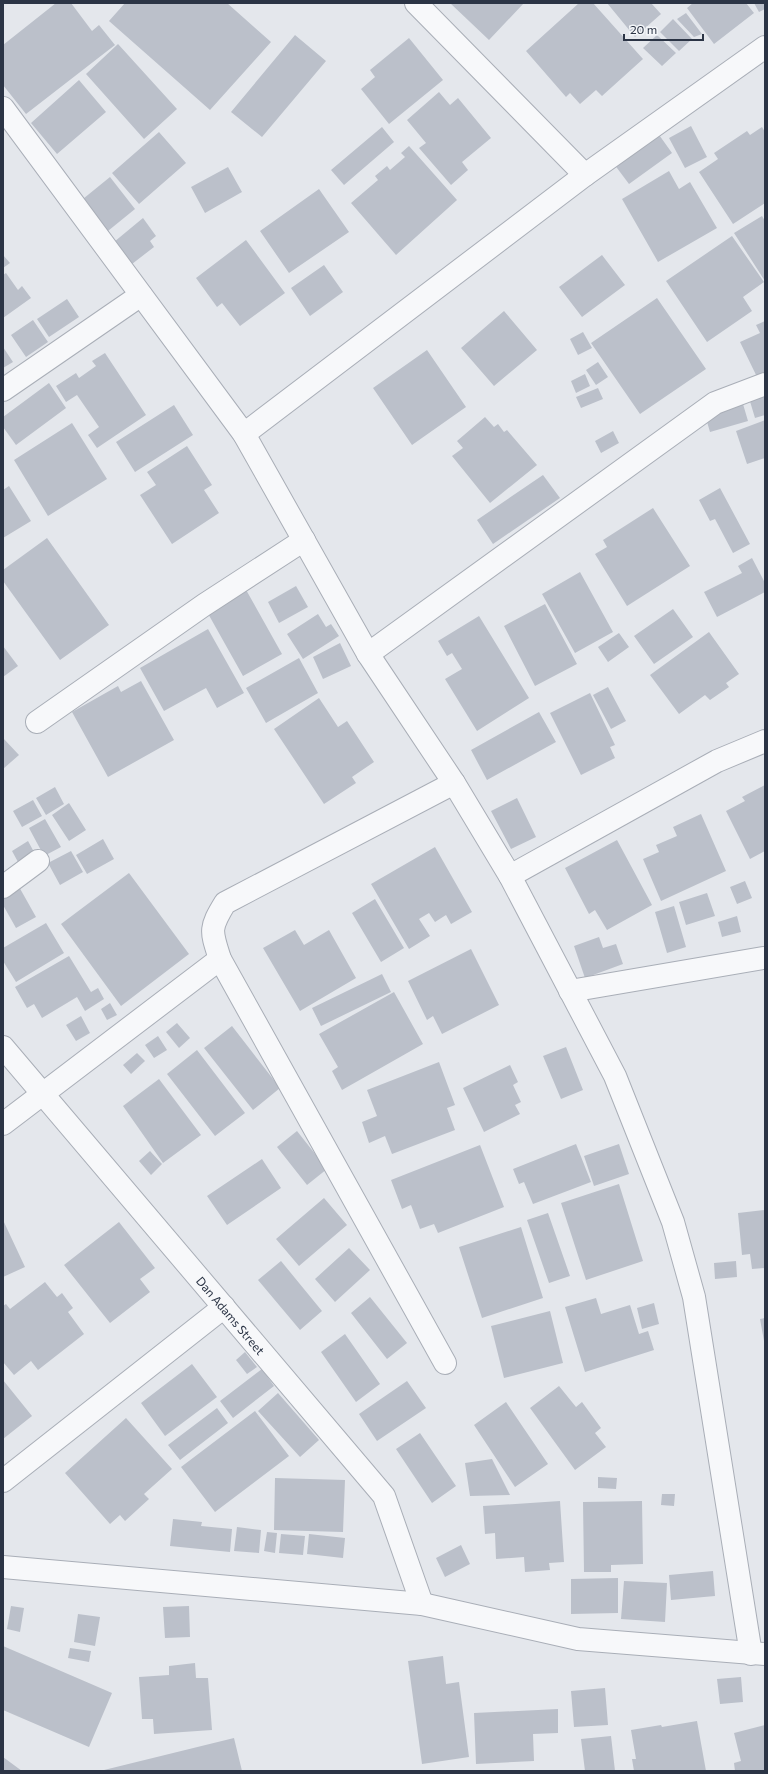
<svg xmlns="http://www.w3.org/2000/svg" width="768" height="1774" font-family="Commissioner,sans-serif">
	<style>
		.building { fill: #bbc0ca }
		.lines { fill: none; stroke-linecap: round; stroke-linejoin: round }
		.minor-casing { stroke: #a9aeb7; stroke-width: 24 }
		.minor { stroke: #f7f8fa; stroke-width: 22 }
		.labels { text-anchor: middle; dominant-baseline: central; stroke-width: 3; stroke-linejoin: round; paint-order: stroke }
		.street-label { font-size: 12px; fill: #2b3445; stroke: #f4f6f9 }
	</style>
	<rect width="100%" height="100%" fill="#e4e7ec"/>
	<path class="building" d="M 56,3 L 71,3 L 92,31 L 99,25 L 115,45 L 26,114 L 3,85 L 3,45 Z
		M 125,3 L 227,3 L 271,42 L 210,110 L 109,21 Z
		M 450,3 L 524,3 L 489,40 Z
		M 579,3 L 593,3 L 643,59 L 602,96 L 596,90 L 580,104 L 570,93 L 566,97 L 526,51 Z
		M 607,3 L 651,3 L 661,14 L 635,37 Z
		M 693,3 L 746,3 L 754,13 L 714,44 L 687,8 Z
		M 754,3 L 765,3 L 765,9 L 759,12 Z
		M 686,13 L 702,34 L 694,37 L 677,19 Z
		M 673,19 L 692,39 L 679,51 L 660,32 Z
		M 295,35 L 326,61 L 262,137 L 231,112 Z
		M 657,35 L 676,53 L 662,66 L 643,48 Z
		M 409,38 L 443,80 L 389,124 L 361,89 L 375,77 L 370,70 Z
		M 118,44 L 177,109 L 144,139 L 86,74 Z
		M 79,80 L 106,112 L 57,154 L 31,123 Z
		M 439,92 L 450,105 L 458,98 L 491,138 L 462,162 L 468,170 L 451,185 L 419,148 L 426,143 L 407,120 Z
		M 691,126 L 707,157 L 685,168 L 669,138 Z
		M 382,127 L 394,142 L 344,185 L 331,170 Z
		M 762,127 L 765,132 L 765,203 L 733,224 L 699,172 L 718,159 L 714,153 L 747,131 L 750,135 Z
		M 159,132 L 186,163 L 139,204 L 112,173 Z
		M 657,132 L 672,153 L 629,184 L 614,164 Z
		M 409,146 L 457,200 L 396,255 L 351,203 L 378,180 L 375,176 L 387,166 L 390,170 L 405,157 L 401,153 Z
		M 228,167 L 242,192 L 205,213 L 191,187 Z
		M 669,171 L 679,189 L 690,182 L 717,228 L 658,262 L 622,199 Z
		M 110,177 L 135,209 L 103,235 L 78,203 Z
		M 319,189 L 349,232 L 289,273 L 260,231 Z
		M 762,216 L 765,221 L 765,281 L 734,233 Z
		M 143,218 L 156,236 L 150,241 L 154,247 L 132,264 L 114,242 Z
		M 732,236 L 764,282 L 743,297 L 752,311 L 707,342 L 666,281 Z
		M 246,240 L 285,293 L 240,326 L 222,303 L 217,307 L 196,278 Z
		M 3,255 L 10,263 L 3,268 Z
		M 602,255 L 625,285 L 582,317 L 559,287 Z
		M 324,265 L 343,292 L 310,316 L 291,288 Z
		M 6,273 L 18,290 L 22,286 L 31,298 L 3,318 L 3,275 Z
		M 657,298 L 706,369 L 640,414 L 591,343 Z
		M 67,299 L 79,317 L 49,337 L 37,319 Z
		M 504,311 L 537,350 L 494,386 L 461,348 Z
		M 33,320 L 48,342 L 26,357 L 11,335 Z
		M 765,321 L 765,376 L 758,379 L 740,342 L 760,333 L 756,325 Z
		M 583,332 L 592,348 L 578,355 L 570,339 Z
		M 3,347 L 13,362 L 3,368 Z
		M 427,350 L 466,407 L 412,445 L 373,388 Z
		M 105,353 L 146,415 L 97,448 L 88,435 L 99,427 L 77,395 L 66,402 L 56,386 L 76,373 L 79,378 L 96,366 L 92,361 Z
		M 598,362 L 608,377 L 596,385 L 586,370 Z
		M 585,374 L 590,386 L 576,393 L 571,381 Z
		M 49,383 L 66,408 L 16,445 L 3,427 L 3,417 Z
		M 598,388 L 603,399 L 581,408 L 576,397 Z
		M 765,394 L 765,415 L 755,418 L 749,398 Z
		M 743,404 L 748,421 L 710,432 L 705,415 Z
		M 174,405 L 193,435 L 135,472 L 116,442 Z
		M 485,417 L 494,427 L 498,424 L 504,432 L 507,430 L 537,465 L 490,503 L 452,456 L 463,448 L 457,441 Z
		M 765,420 L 765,458 L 747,464 L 736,431 Z
		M 72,423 L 107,479 L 48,516 L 14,460 Z
		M 613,431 L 619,443 L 601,453 L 595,441 Z
		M 187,446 L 212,485 L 204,490 L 219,513 L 172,544 L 140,495 L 156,485 L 147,472 Z
		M 543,475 L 560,498 L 493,544 L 477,520 Z
		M 9,486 L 31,521 L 3,538 L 3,490 Z
		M 720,488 L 750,544 L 733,553 L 715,519 L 710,521 L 699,500 Z
		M 653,508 L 690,566 L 627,606 L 595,554 L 607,547 L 603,540 Z
		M 47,538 L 109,625 L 60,660 L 3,581 L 3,570 Z
		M 752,558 L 765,583 L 765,592 L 717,617 L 704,592 L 742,573 L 738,566 Z
		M 580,572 L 613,632 L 575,653 L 542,594 Z
		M 296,586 L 308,607 L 279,623 L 268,602 Z
		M 245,588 L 282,654 L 243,676 L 206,610 Z
		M 545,604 L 577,664 L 535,686 L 504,626 Z
		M 673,609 L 693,637 L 654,664 L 634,636 Z
		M 318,614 L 326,627 L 331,624 L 339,636 L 303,659 L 287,634 Z
		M 479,616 L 529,698 L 477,731 L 445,679 L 462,669 L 452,653 L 447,656 L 438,641 Z
		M 208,629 L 244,693 L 217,708 L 206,688 L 164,711 L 140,668 Z
		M 709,632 L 739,674 L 726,683 L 729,687 L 710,700 L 705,695 L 679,714 L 650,675 Z
		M 619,633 L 629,647 L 608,662 L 598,647 Z
		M 340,643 L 351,666 L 323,679 L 313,657 Z
		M 3,646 L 18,666 L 3,677 Z
		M 299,658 L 318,693 L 266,723 L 246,688 Z
		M 141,681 L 174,740 L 108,777 L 72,712 L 118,686 L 121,692 Z
		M 608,687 L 626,721 L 611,729 L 593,695 Z
		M 590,693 L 615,745 L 610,747 L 615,758 L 581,775 L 550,713 Z
		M 319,698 L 338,727 L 347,721 L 374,762 L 352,777 L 356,783 L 324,804 L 274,729 Z
		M 539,712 L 556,742 L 487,780 L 471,750 Z
		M 3,738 L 19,755 L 3,769 Z
		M 765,785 L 765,851 L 750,859 L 726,811 L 745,801 L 742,797 Z
		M 55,787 L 64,804 L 46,815 L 36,798 Z
		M 517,798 L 536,837 L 511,849 L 491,811 Z
		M 33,800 L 42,816 L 22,827 L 13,811 Z
		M 69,803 L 86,830 L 69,841 L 52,815 Z
		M 701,814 L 726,871 L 661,901 L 643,859 L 659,852 L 656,845 L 677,836 L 673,827 Z
		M 45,819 L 61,847 L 44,856 L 29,828 Z
		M 103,839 L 114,859 L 87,874 L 76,855 Z
		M 617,840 L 652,905 L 607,930 L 595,910 L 589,914 L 565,868 Z
		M 28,841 L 34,852 L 18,862 L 12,851 Z
		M 435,847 L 472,912 L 451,924 L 446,915 L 435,922 L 429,913 L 419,919 L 430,936 L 409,949 L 371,884 Z
		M 71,851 L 83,872 L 60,885 L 48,863 Z
		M 129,873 L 189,954 L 121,1006 L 61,924 Z
		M 745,881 L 752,898 L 737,904 L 730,887 Z
		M 18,885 L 36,917 L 16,928 L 3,905 L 3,894 Z
		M 707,893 L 715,916 L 686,925 L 679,902 Z
		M 375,899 L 404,948 L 381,962 L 352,913 Z
		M 674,906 L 686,947 L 667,953 L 655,912 Z
		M 737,916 L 741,932 L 722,937 L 718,922 Z
		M 46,923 L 64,953 L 16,982 L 3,961 L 3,948 Z
		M 295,930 L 304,945 L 329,930 L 356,978 L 300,1011 L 263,948 Z
		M 599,937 L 603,948 L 616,944 L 623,964 L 585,978 L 574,946 Z
		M 471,949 L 499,1005 L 442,1034 L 433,1016 L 427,1020 L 408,981 Z
		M 69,956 L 91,992 L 98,988 L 104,999 L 85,1011 L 77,997 L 42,1018 L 34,1004 L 27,1008 L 15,987 Z
		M 382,974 L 391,992 L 321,1026 L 312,1008 Z
		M 394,992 L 423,1044 L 342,1090 L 332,1071 L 338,1067 L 319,1034 Z
		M 110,1003 L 117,1015 L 107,1020 L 101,1009 Z
		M 81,1016 L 90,1033 L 76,1041 L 66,1025 Z
		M 177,1023 L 190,1038 L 179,1048 L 166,1032 Z
		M 232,1026 L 280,1088 L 253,1110 L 204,1048 Z
		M 158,1036 L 167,1050 L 154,1058 L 145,1045 Z
		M 566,1047 L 583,1090 L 561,1099 L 543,1056 Z
		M 197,1050 L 245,1113 L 215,1136 L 167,1074 Z
		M 137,1053 L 145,1061 L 131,1074 L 123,1065 Z
		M 439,1062 L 455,1105 L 447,1108 L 455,1130 L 392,1154 L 385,1136 L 369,1143 L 362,1122 L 377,1116 L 367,1090 Z
		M 510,1065 L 518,1082 L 513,1085 L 521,1102 L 515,1105 L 520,1114 L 484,1132 L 463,1088 Z
		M 159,1079 L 201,1135 L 163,1163 L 123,1106 Z
		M 297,1131 L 327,1169 L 307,1185 L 277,1147 Z
		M 576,1144 L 591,1182 L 533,1204 L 524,1182 L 519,1184 L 513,1169 Z
		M 619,1144 L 629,1174 L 594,1186 L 584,1156 Z
		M 480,1145 L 504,1207 L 438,1233 L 434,1224 L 420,1229 L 411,1205 L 402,1209 L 391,1180 Z
		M 150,1151 L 162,1164 L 151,1175 L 139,1161 Z
		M 262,1159 L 281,1188 L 227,1225 L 207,1196 Z
		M 619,1184 L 643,1261 L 586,1280 L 561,1203 Z
		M 324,1198 L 347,1225 L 299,1266 L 276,1239 Z
		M 765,1210 L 765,1268 L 752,1269 L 750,1254 L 742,1255 L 738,1213 Z
		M 548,1213 L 570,1276 L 549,1283 L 527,1220 Z
		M 3,1220 L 25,1267 L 3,1277 Z
		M 119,1222 L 155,1268 L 140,1279 L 150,1292 L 110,1323 L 64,1265 Z
		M 521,1227 L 543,1298 L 482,1318 L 459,1247 Z
		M 349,1248 L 370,1270 L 335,1302 L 315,1279 Z
		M 281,1261 L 322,1311 L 300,1330 L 258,1280 Z
		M 736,1261 L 737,1277 L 715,1279 L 714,1263 Z
		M 45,1282 L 57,1297 L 62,1293 L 73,1308 L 68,1312 L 84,1334 L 38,1370 L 31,1361 L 14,1375 L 3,1362 L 3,1306 L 6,1304 L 10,1309 Z
		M 370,1297 L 407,1343 L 387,1359 L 351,1313 Z
		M 596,1298 L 601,1314 L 630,1305 L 639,1334 L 648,1331 L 654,1350 L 585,1372 L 565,1307 Z
		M 654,1303 L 659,1324 L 642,1329 L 637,1308 Z
		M 550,1311 L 563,1363 L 504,1378 L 491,1326 Z
		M 765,1318 L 765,1341 L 764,1341 L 760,1319 Z
		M 345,1334 L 380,1384 L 356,1402 L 321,1352 Z
		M 245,1352 L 257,1367 L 247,1374 L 236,1360 Z
		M 192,1364 L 217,1397 L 165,1436 L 141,1403 Z
		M 262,1369 L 274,1386 L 233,1418 L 220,1401 Z
		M 3,1380 L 32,1416 L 3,1439 Z
		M 407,1381 L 426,1408 L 377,1441 L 359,1414 Z
		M 559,1386 L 576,1407 L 582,1402 L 601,1428 L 595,1433 L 606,1447 L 575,1470 L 530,1408 Z
		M 278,1393 L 319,1440 L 300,1457 L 258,1411 Z
		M 506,1402 L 548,1464 L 515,1487 L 474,1425 Z
		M 217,1408 L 228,1423 L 180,1460 L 168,1445 Z
		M 255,1411 L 289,1456 L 215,1512 L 181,1467 Z
		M 126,1418 L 172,1469 L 144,1494 L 149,1499 L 125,1521 L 120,1515 L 110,1524 L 65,1473 Z
		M 420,1433 L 456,1486 L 432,1503 L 396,1449 Z
		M 492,1459 L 510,1495 L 470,1496 L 465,1463 Z
		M 598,1477 L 617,1478 L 616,1489 L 598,1488 Z
		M 275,1478 L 345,1480 L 343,1532 L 274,1530 Z
		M 662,1494 L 675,1494 L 674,1506 L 661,1505 Z
		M 560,1501 L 564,1562 L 549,1563 L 550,1570 L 525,1572 L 524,1557 L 496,1559 L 495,1533 L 485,1534 L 483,1506 Z
		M 642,1501 L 643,1564 L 611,1565 L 611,1572 L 584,1572 L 583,1502 Z
		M 173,1519 L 202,1522 L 201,1526 L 232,1529 L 230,1552 L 170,1546 Z
		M 237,1527 L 261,1530 L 259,1553 L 234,1551 Z
		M 267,1532 L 277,1533 L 275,1553 L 264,1551 Z
		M 281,1534 L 305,1536 L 303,1555 L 279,1553 Z
		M 309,1534 L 345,1538 L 343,1558 L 307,1554 Z
		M 461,1545 L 470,1564 L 445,1577 L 436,1558 Z
		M 713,1571 L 715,1596 L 671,1600 L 669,1575 Z
		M 618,1578 L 618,1613 L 571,1614 L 571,1579 Z
		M 624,1581 L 667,1583 L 665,1622 L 621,1619 Z
		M 11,1606 L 24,1608 L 20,1632 L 7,1629 Z
		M 189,1606 L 190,1637 L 165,1638 L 163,1607 Z
		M 78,1614 L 100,1617 L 95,1646 L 74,1642 Z
		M 3,1646 L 112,1693 L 89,1747 L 3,1710 Z
		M 70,1648 L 91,1651 L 89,1662 L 68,1658 Z
		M 443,1656 L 446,1684 L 459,1682 L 469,1757 L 422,1764 L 408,1661 Z
		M 195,1663 L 196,1678 L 208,1678 L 212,1730 L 154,1734 L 153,1719 L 142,1719 L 139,1677 L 169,1675 L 169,1666 Z
		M 741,1677 L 743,1702 L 720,1704 L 717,1679 Z
		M 605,1688 L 608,1725 L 574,1727 L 571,1691 Z
		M 558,1709 L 558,1733 L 533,1734 L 534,1761 L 476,1764 L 474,1713 Z
		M 697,1721 L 706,1771 L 634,1771 L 632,1759 L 636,1759 L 631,1730 L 661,1725 L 662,1727 Z
		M 765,1725 L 765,1771 L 735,1771 L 734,1763 L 741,1761 L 734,1733 Z
		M 611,1736 L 615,1771 L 585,1771 L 581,1739 Z
		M 234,1738 L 242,1771 L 104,1771 L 104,1770 Z
		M 3,1757 L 22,1771 L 3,1771 Z"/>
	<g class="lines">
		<defs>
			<g id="minor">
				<path d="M 416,3 L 585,175"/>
				<path d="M 3,108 L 244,434 L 368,654 L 454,783 L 510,876 L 615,1076 L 673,1222 L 694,1297 L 751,1654"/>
				<path d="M 3,390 L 141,295"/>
				<path d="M 244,434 L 585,175 L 765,47"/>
				<path d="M 368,654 L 715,403 L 765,384"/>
				<path d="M 37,722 L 204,605 L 304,540"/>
				<path d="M 510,876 L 717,761 L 765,741"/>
				<path d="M 3,887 L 38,861"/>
				<path d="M 570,991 L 763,958"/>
				<path id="s1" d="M 3,1047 L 384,1496 L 422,1604"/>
				<path d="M 3,1124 L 220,959"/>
				<path d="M 445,1363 L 220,959 C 211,931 209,929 225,903 L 454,783"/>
				<path d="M 3,1481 L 224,1307"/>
				<path d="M 3,1567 L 422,1604 L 578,1639 L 765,1654"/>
			</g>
		</defs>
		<use href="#minor" class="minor-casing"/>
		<use href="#minor" class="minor"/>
	</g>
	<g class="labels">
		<g class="street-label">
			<text stroke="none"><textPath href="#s1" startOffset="352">Dan Adams Street</textPath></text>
		</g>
	</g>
	<rect width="768" height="1774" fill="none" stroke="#2b3445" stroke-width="8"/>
	<path d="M624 34v6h79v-6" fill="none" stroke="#2b3445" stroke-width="2"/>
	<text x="630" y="34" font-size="12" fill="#2b3445" stroke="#f4f6f9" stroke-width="3" paint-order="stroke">20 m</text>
</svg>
